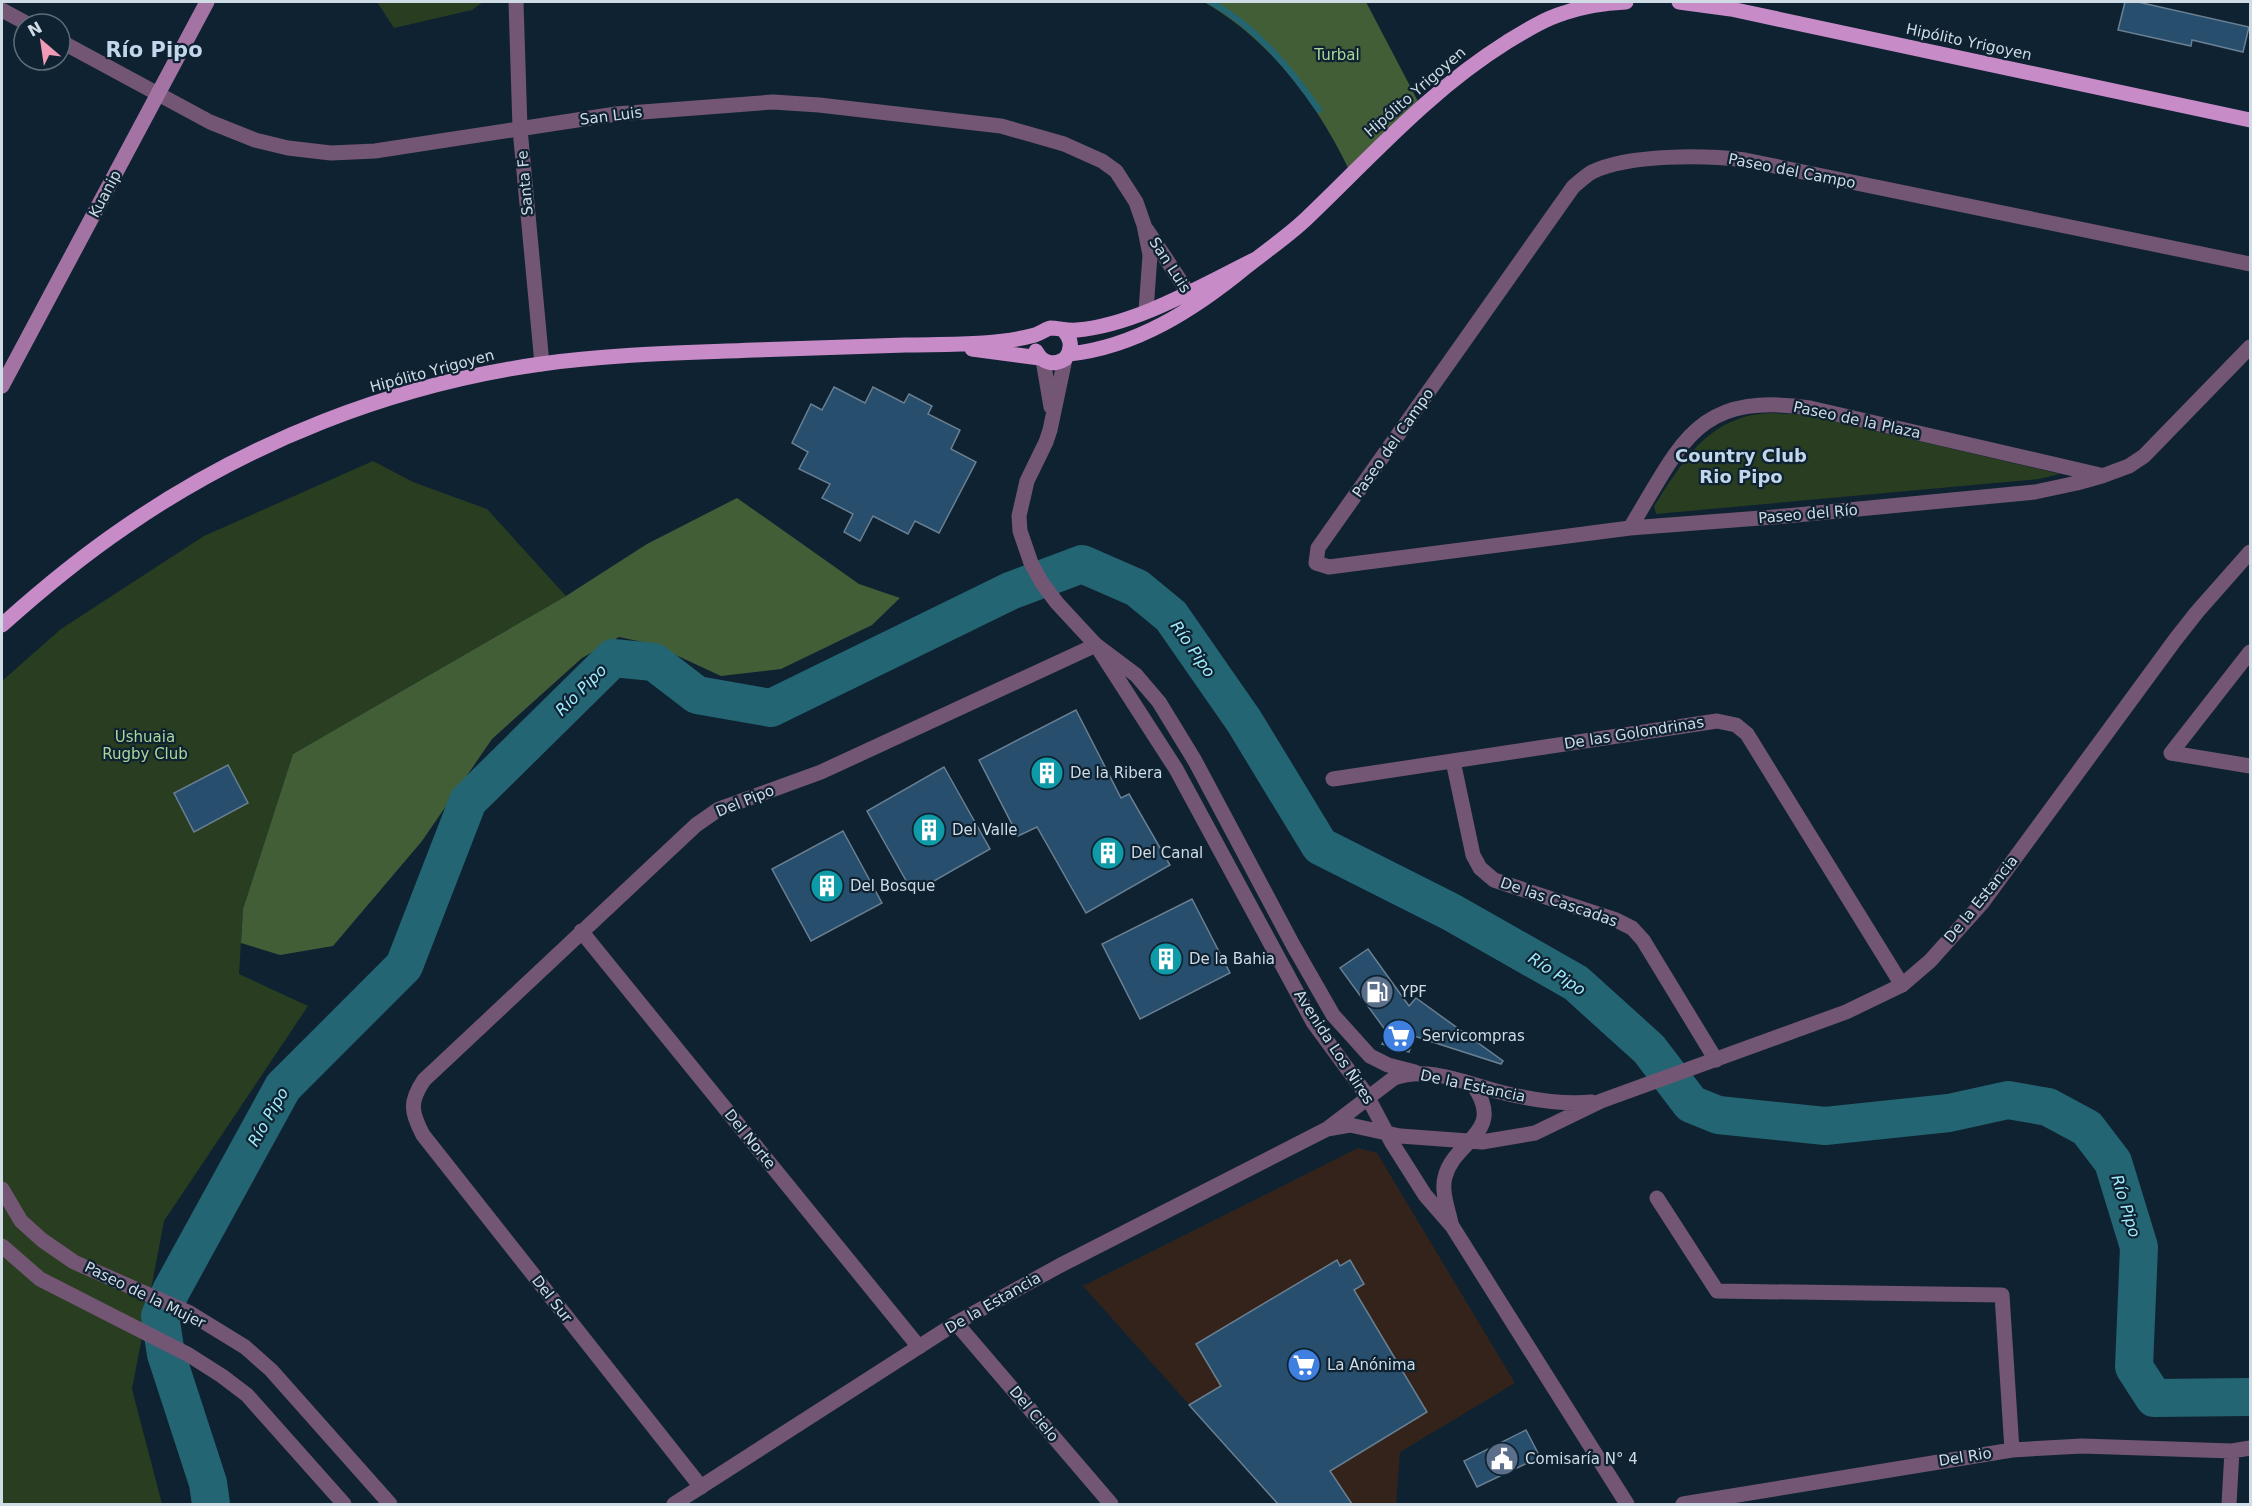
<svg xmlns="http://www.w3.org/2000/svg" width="2252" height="1506" font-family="'DejaVu Sans',sans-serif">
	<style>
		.commercial { fill: #34231b }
		.green { fill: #293d21 }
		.forest { fill: #425e37 }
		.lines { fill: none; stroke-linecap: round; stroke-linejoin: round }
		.stream { stroke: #236572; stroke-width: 6 }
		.river { stroke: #236572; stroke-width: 38 }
		.building { fill: #284e6d; stroke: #697f92; stroke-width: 1.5 }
		.minor { stroke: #735673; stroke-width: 15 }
		.tertiary { stroke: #735673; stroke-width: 15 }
		.secondary { stroke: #a374a3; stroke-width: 15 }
		.primary { stroke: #c78bc8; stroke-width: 15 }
		.labels { text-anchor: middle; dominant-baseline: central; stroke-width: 4.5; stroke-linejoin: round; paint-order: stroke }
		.street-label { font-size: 15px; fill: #cfdbe5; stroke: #0f2231 }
		.park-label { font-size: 15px; fill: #abd899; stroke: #0f2231 }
		.poi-label { font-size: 15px; fill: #cfdbe5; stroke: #0f2231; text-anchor: start }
		.water-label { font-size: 16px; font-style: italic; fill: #9fecfd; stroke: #0f2231 }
		.quarter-label { font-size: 18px; font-weight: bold; fill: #c0d7ec; stroke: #0f2231 }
		.district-label { font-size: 21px; font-weight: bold; fill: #c0d7ec; stroke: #0f2231 }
	</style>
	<rect width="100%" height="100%" fill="#0f2231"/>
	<path class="commercial" d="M 1358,1148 L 1377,1153 L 1515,1383 L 1400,1452 L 1396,1504 L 1278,1504 L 1083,1286 Z"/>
	<path class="green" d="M 377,2 L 483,2 L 472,10 L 394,28 Z
		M 1769,413 L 1807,415 L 2060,474 L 2039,479 L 1656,514 L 1654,506 C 1677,471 1698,432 1741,418 C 1749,415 1760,414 1769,413 Z
		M 373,461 L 413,482 L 487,509 L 566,596 L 293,754 L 243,909 L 239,974 L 308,1006 L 164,1221 L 132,1389 L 162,1504 L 2,1504 L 2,681 L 61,629 L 204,536 Z"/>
	<path class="forest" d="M 1204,2 L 1366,2 L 1421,107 L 1351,174 C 1319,106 1271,40 1204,2 Z
		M 737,498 L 859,584 L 900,598 L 872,625 L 781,669 L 721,676 L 652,644 L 619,637 L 582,658 L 492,739 L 422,841 L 333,946 L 280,955 L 241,943 L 243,909 L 293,754 L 566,596 L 647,544 Z"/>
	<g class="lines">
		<path class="stream" d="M 1211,2 C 1256,27 1290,68 1319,110"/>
		<path class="river" d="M 211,1504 L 208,1483 L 166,1354 L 160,1316 L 171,1291 L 283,1087 L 404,966 L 468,801 L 613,658 L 654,662 L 697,695 L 771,708 L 1010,591 L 1082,564 L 1137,588 L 1171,616 L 1244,721 L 1320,846 L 1451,912 L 1576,983 L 1649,1049 L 1691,1104 L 1718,1115 L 1825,1126 L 1949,1113 L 2008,1100 L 2048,1107 L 2087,1128 L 2113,1162 L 2139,1247 L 2134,1367 L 2154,1398 L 2250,1397"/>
	</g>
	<path class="building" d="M 2125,2 L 2138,2 L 2249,27 L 2243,52 L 2192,40 L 2191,46 L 2118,30 Z
		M 834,387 L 865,403 L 873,387 L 904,403 L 909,394 L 932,406 L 928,414 L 960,430 L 951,449 L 976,462 L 939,533 L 915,521 L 908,534 L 873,516 L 860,541 L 844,532 L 853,514 L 822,498 L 830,484 L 799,469 L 808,452 L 792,443 L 811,404 L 822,410 Z
		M 1076,710 L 1121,798 L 1129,794 L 1170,865 L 1086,913 L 1037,827 L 1018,836 L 979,760 Z
		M 228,765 L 248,803 L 194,832 L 174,793 Z
		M 944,767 L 990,849 L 913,893 L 867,811 Z
		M 843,831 L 882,903 L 811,941 L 772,869 Z
		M 1192,899 L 1230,973 L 1140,1019 L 1102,944 Z
		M 1368,949 L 1409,1006 L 1416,998 L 1503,1061 L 1501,1064 L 1414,1036 L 1409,1052 L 1382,1044 L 1389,1035 L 1340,968 Z
		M 1337,1260 L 1340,1266 L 1350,1260 L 1364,1284 L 1354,1290 L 1427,1412 L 1330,1471 L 1352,1504 L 1278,1504 L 1189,1405 L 1221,1386 L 1196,1344 Z
		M 1526,1430 L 1540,1457 L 1477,1487 L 1464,1461 Z"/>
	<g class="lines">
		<path class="minor" d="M 516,2 L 520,129 L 542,364
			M 2,10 L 28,24
			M 60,41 L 210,122 L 255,140 L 288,148 L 331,153 L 375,151 L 616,114 L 773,102 L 819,105 L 1001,126 L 1064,144 L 1102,161 L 1116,171 L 1136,202 L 1144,225 L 1150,255 L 1146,311
			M 1147,230 L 1195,303
			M 2250,264 L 1745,160 C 1704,155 1629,154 1592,172 C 1585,176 1579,182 1573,187 L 1318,548 L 1316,563 L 1329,567 L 1630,528 L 1786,516 L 2035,492 L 2077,483 L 2102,476 L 2129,466 L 2144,456 L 2250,347
			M 1630,528 C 1682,443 1696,391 1810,408 L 2100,475
			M 2250,652 L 2171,753 L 2250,766
			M 1453,761 L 1473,855 L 1480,868 L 1494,880 L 1616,920 L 1632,928 L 1643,940 L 1716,1060
			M 1333,779 L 1717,721 L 1736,725 L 1747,734 L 1902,985
			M 581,931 L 919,1347
			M 1657,1198 L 1717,1291 L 2002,1295 L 2012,1450
			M 956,1323 L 1111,1504
			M 701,1487 L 423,1135 C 411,1112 409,1102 424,1080 L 696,825 L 719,809 L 821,772 L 1096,645
			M 1683,1504 L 2012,1450 L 2082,1446 L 2232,1451 L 2250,1448
			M 2229,1504 L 2232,1451"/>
		<path class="tertiary" d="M 1065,359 L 1050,430 L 1046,442 L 1027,481 L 1019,516 L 1020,531 L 1031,563 L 1042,583 L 1057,603 L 1096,645 L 1136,675 L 1159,702 L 1195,761 L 1293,945 L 1333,1015 L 1370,1056 L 1388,1065 L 1415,1072
			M 1043,360 L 1051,407
			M 1096,645 L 1176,769 L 1313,1022 L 1366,1094 L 1392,1143 L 1425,1195 L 1452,1226 L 1627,1504
			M 1327,1129 L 1350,1125 L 1400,1136 L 1482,1142 L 1535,1133 L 1601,1101 L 1846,1012 L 1902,985 L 1930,961 L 1982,903 L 2175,640 L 2197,612 L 2250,552
			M 2,1189 L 21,1221 L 42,1240 L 74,1262 L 188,1312 L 245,1347 L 271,1370 L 390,1504
			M 1451,1223 C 1448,1209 1441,1191 1445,1177 C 1454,1140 1507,1133 1473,1085
			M 2,1246 L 40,1279 L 189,1355 L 222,1376 L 247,1395 L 344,1504
			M 674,1504 L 956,1323 L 1059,1266 L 1327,1129 L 1394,1078 C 1430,1065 1469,1085 1504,1093 C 1533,1100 1563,1105 1592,1102"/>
		<path class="secondary" d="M 2,386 L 207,2"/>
		<path class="primary" d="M 1679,2 L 1731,9 L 2250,120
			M 972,349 L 1040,358
			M 1036,351 C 1042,363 1053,366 1065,359 C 1073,349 1072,339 1063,330
			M 1069,354 C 1136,347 1195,309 1246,267 C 1266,251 1288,236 1306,219 C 1371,157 1430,90 1507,42 C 1525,31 1544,19 1564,13 C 1584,6 1605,3 1626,2
			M 2,625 C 41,590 81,557 125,527 C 248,442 392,385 541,364 C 611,354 683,353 754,350 C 805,348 856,347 906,345 C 948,344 994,346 1035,335 C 1041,333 1044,330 1050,328 C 1059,328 1067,331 1077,330 C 1136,325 1203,285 1256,259"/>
	</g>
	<defs>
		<symbol id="building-disc" viewBox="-11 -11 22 22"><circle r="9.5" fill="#0f9aa8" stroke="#0f2231"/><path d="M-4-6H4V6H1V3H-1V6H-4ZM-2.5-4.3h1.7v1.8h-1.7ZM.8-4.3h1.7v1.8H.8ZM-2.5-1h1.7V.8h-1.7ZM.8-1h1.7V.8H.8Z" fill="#fff"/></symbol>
		<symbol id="fuel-disc" viewBox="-11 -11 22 22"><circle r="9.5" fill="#5c6f8a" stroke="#0f2231"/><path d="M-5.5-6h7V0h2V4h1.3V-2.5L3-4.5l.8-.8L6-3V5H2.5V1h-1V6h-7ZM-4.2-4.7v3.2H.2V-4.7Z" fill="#fff"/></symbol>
		<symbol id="supermarket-disc" viewBox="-11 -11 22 22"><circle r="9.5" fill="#3f7fe0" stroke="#0f2231"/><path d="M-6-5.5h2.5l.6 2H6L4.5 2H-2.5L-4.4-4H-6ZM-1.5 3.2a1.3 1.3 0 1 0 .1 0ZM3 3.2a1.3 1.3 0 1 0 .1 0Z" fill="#fff"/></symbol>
		<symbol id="civic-disc" viewBox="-11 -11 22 22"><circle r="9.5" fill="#5c6f8a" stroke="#0f2231"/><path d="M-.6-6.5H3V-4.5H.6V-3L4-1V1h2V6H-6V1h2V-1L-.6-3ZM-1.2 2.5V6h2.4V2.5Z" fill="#fff"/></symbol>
	</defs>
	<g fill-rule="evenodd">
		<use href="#building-disc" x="1028" y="754" width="38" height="38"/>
		<use href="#building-disc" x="910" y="811" width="38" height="38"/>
		<use href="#building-disc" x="1089" y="834" width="38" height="38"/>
		<use href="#building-disc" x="808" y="867" width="38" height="38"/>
		<use href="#building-disc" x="1147" y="940" width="38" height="38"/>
		<use href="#fuel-disc" x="1358" y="973" width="38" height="38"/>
		<use href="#supermarket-disc" x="1380" y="1017" width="38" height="38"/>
		<use href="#supermarket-disc" x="1285" y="1346" width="38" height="38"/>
		<use href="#civic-disc" x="1483" y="1440" width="38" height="38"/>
	</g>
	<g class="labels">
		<g class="street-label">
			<text transform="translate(1969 42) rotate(12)">Hipólito Yrigoyen</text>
			<text transform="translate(1415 92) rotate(-41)">Hipólito Yrigoyen</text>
			<text transform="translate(611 116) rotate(-7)">San Luis</text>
			<text transform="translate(1792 171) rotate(11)">Paseo del Campo</text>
			<text transform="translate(525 183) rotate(-95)">Santa Fe</text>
			<text transform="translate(105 194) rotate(-62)">Kuanip</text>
			<text transform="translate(1170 265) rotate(57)">San Luis</text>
			<text transform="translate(432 371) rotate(-15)">Hipólito Yrigoyen</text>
			<text transform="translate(1857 420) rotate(12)">Paseo de la Plaza</text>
			<text transform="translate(1393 443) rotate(-55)">Paseo del Campo</text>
			<text transform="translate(1808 514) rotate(-5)">Paseo del Río</text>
			<text transform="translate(1634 733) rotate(-9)">De las Golondrinas</text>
			<text transform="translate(745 801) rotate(-22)">Del Pipo</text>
			<text transform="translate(1981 899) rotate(-51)">De la Estancia</text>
			<text transform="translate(1559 902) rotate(19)">De las Cascadas</text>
			<text transform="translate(1334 1047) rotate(57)">Avenida Los Ñires</text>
			<text transform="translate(1473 1086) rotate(12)">De la Estancia</text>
			<text transform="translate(750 1139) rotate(51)">Del Norte</text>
			<text transform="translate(145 1295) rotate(26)">Paseo de la Mujer</text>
			<text transform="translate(552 1299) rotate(52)">Del Sur</text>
			<text transform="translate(993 1303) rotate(-30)">De la Estancia</text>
			<text transform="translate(1034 1414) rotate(50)">Del Cielo</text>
			<text transform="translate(1965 1457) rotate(-9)">Del Rio</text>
		</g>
		<g class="park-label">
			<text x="1337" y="55">Turbal</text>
			<text x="145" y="737">Ushuaia<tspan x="145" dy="17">Rugby Club</tspan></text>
		</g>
		<g class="poi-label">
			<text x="1070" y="773">De la Ribera</text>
			<text x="952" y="830">Del Valle</text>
			<text x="1131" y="853">Del Canal</text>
			<text x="850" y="886">Del Bosque</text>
			<text x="1189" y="959">De la Bahia</text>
			<text x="1400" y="992">YPF</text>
			<text x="1422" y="1036">Servicompras</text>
			<text x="1327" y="1365">La Anónima</text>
			<text x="1525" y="1459">Comisaría N° 4</text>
		</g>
		<g class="water-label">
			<text transform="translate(1193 649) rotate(55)">Río Pipo</text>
			<text transform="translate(581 690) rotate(-45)">Río Pipo</text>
			<text transform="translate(1557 974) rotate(33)">Río Pipo</text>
			<text transform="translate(268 1117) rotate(-60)">Río Pipo</text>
			<text transform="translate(2126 1206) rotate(73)">Río Pipo</text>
		</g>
		<g class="quarter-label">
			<text x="1741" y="455">Country Club<tspan x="1741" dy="21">Rio Pipo</tspan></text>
		</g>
		<g class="district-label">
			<text x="154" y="50">Río Pipo</text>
		</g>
	</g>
	<rect width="2252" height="1506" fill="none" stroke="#cfdbe5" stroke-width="6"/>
	<g transform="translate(42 42) rotate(331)"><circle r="28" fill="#0f2231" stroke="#5c6c79" stroke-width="1.5"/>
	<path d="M0-4.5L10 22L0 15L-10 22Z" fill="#f09ab5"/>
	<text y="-9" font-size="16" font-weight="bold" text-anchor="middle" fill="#cfdbe5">N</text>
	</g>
</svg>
